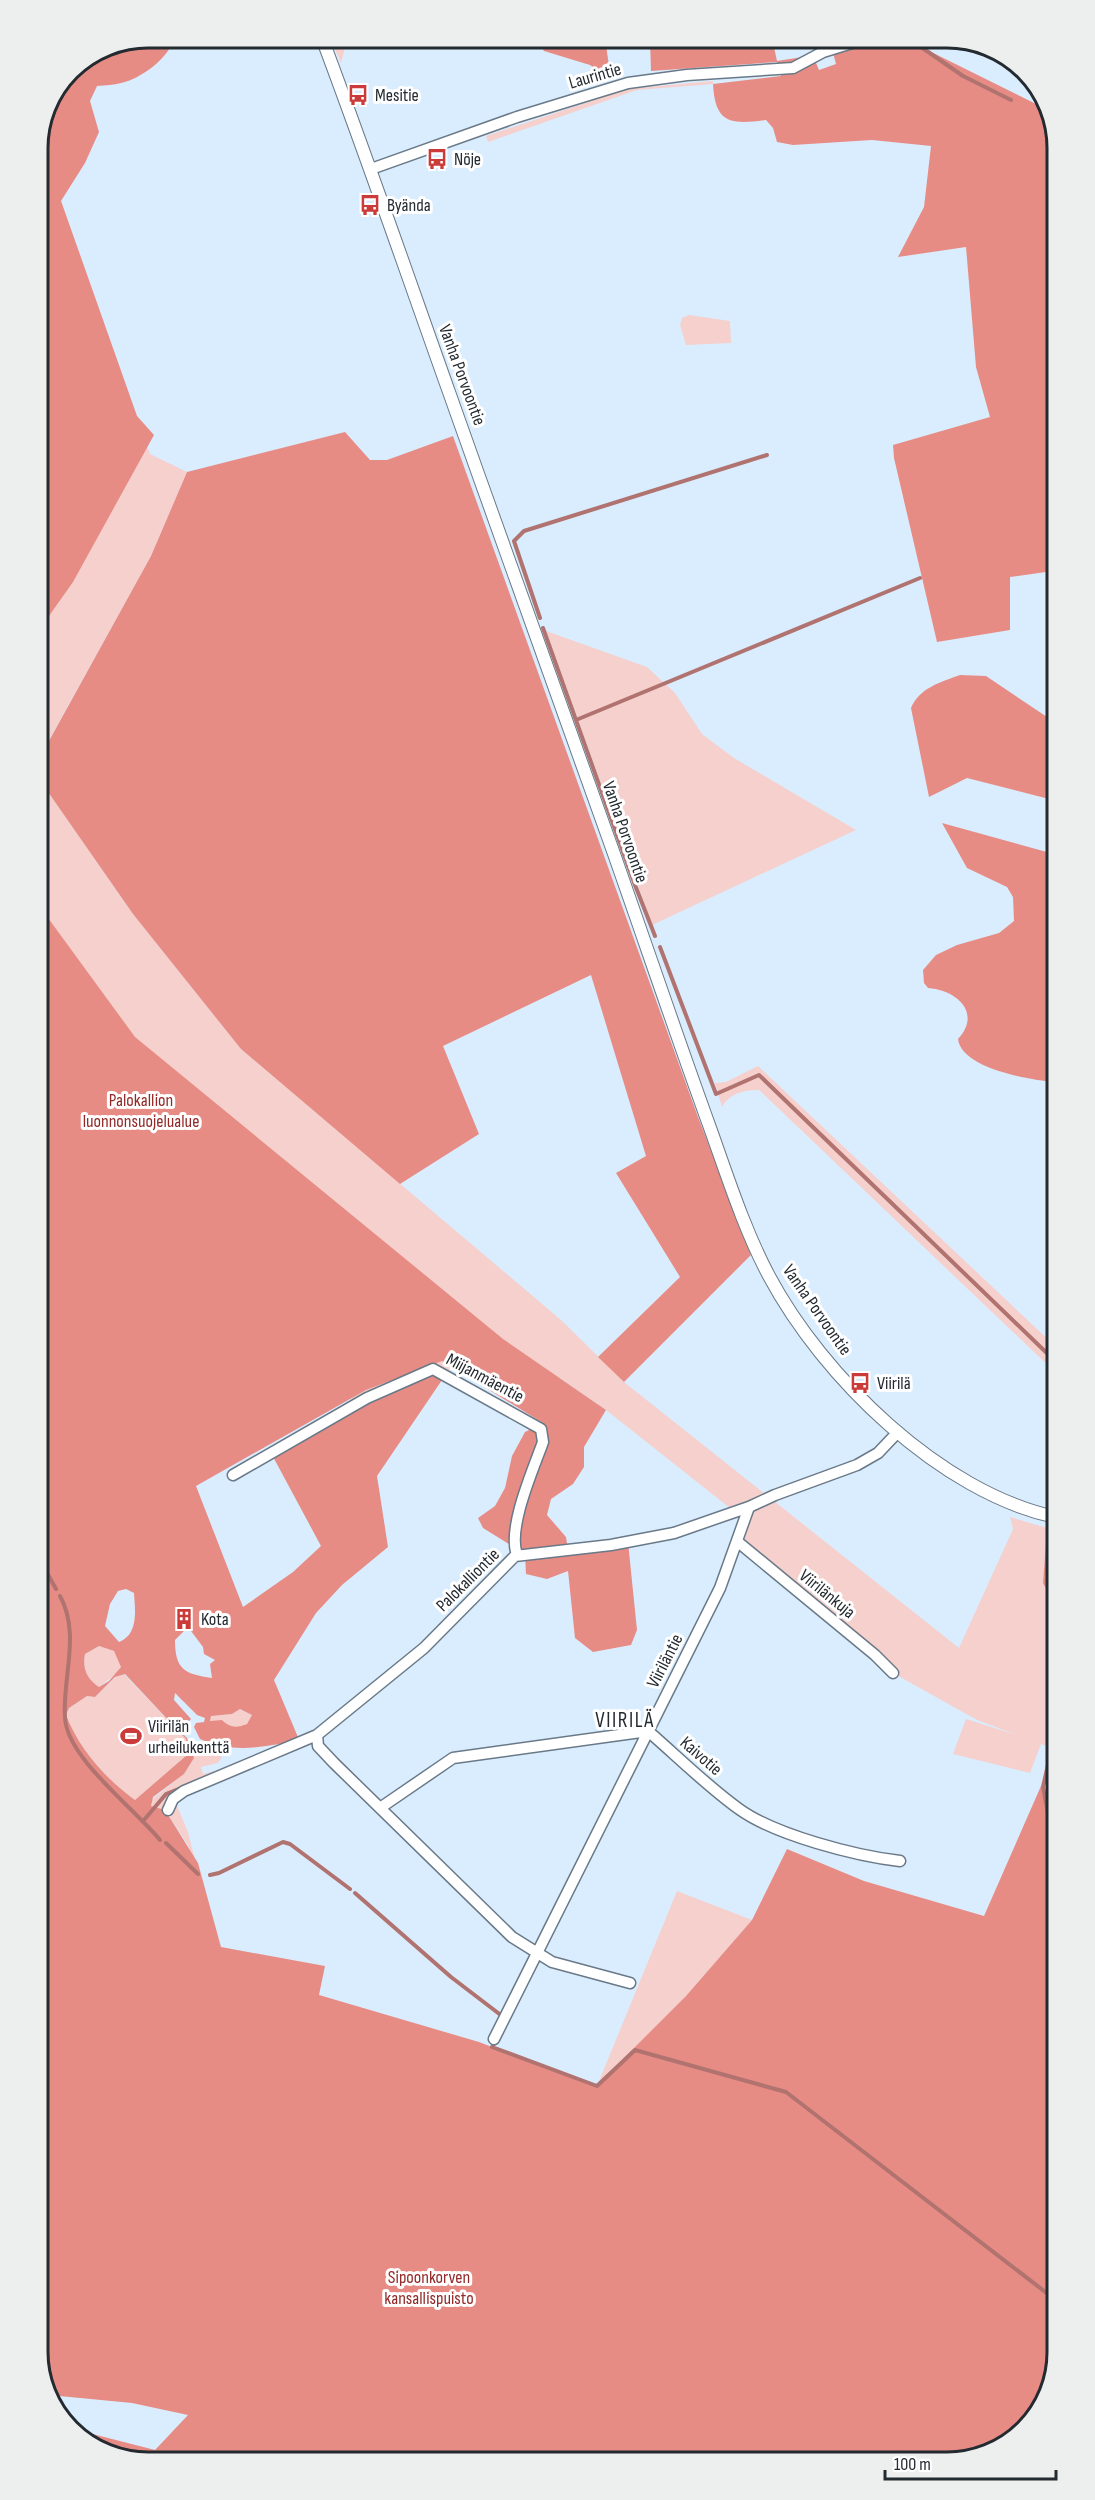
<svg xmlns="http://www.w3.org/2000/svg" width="1095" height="2500" font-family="'Sofia Sans Condensed',sans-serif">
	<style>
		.green { fill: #f5d0cc }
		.forest { fill: #e78c85; fill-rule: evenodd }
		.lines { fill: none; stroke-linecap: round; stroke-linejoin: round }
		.stream { stroke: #b0736f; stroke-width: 4 }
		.minor-casing { stroke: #697988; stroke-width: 13 }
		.tertiary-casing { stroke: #697988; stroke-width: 14 }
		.minor { stroke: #fff; stroke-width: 10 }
		.tertiary { stroke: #fff; stroke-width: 12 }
		.labels { text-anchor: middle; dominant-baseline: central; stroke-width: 6; stroke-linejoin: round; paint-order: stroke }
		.street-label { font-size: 18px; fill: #232a30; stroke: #fff }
		.poi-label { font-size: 18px; fill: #232a30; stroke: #fff; text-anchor: start }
		.park-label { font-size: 18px; fill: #922827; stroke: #fff }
		.quarter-label { font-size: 21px; letter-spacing: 1.5px; fill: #232a30; stroke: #fff }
		.rim { fill: none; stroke: #232a30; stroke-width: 3 }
	</style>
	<rect width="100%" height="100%" fill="#daedfe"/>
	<path class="green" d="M 330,38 L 353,38 L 345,48 L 341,63 Z
		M 713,81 L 713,84 L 637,90 L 488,142 L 486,136 L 627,89 Z
		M 39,138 L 150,454 L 187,472 L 151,556 L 39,758 Z
		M 689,315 L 730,321 L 731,343 L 686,345 L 680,325 L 682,318 Z
		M 546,631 L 647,667 L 675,693 L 702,734 L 734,758 L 856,830 L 652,925 Z
		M 39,779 L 133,914 L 241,1049 L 561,1320 L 624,1382 L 959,1648 L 1013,1529 L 1010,1517 L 1047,1528 L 1043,1583 L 1053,1601 L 1047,1724 L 1056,1730 L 1056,1750 L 1041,1786 L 1050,1747 L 1041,1744 L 1030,1773 L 953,1754 L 966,1719 L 1017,1735 L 977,1720 L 893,1673 L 738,1542 L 749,1507 L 735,1512 L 606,1410 L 560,1378 L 544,1423 L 451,1367 L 397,1446 L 266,1309 L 41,1590 Z
		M 758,1066 L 1055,1346 L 1055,1372 L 759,1090 C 744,1090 730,1093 722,1107 L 715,1083 L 726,1082 Z
		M 99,1646 L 114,1651 L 121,1666 L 116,1674 L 99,1687 C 87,1679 82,1668 85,1654 Z
		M 124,1674 L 186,1739 L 187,1755 L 135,1800 C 106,1779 79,1749 66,1715 L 69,1708 L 87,1696 L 95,1697 L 116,1677 Z
		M 240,1709 L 252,1715 L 247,1724 L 238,1728 L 210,1722 L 211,1716 L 232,1714 Z
		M 188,1743 L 222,1757 L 218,1763 L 201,1767 L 203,1774 L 219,1770 L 222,1773 L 175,1801 L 188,1832 L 196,1864 L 188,1845 L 165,1810 L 151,1806 L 150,1801 L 184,1774 L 194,1758 Z
		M 677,1891 L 752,1920 L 686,1996 L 597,2086 Z"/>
	<path class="forest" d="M 148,38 L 174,38 C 170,57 141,79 121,83 C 114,85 105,85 97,86 L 90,101 L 99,132 L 85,163 L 61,201 L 137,416 L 154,435 L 73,582 L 39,630 L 38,141 L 70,70 L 106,46 Z
		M 536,38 L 605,38 L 610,73 L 605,75 L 590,65 L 544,51 Z
		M 654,38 L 772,38 L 777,61 L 809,56 L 814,58 L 819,70 L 836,64 L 832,49 L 868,38 L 903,38 L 1052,112 L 1053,571 L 1010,577 L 1010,630 L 937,642 L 894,458 L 893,445 L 990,417 L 976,367 L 966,247 L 898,257 L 924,207 L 931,146 L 872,140 L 793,145 L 777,142 L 773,128 L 766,120 C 730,125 715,123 713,84 L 781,76 L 777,62 L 651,71 L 650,39 Z
		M 345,432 L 370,460 L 387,460 L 453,436 L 698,1117 L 751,1255 L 624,1382 L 598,1357 L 680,1277 L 616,1173 L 646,1156 L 591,975 L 443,1046 L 479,1134 L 400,1184 L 241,1049 L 133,914 L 39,779 L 39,759 L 151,556 L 187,472 Z
		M 960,675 L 986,676 L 1053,721 L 1053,800 L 967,778 L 929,797 L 911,708 C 919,688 941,682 960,675 Z
		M 942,823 L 1054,854 L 1054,1082 C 1029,1080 961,1068 958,1039 C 982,1013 957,990 928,988 L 924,983 L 923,970 L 936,955 L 957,945 L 999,933 L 1014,921 L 1013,897 L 1007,887 L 967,868 Z
		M 40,907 L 135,1037 L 503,1339 L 606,1410 L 584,1447 L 584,1467 L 573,1484 L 551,1499 L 547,1515 L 566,1537 L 568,1550 L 628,1542 L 637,1630 L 631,1645 L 593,1652 L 575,1638 L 568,1571 L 547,1579 L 526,1574 L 525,1554 L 483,1528 L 478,1518 L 495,1506 L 505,1488 L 512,1456 L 525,1432 L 543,1423 L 442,1361 L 366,1390 L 196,1486 L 243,1607 L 293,1572 L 321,1546 L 271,1453 L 424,1371 L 446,1374 L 377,1476 L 388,1547 L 342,1585 L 316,1613 L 274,1680 L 300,1742 L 281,1749 L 279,1744 C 251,1749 227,1751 200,1739 L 194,1727 L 196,1723 L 204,1722 L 205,1718 L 197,1715 L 175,1693 L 174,1700 L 191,1719 L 180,1731 L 187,1738 L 194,1758 L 184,1774 L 153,1797 L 151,1806 L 165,1810 L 198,1863 L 221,1947 L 325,1966 L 319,1995 L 479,2042 L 596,2086 L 686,1996 L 752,1920 L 787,1849 L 864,1881 L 984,1916 L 1041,1786 L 1056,1857 L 1057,2352 L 1039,2414 L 983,2457 L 140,2462 L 80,2439 L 73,2429 L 155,2450 L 188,2415 L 132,2403 L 49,2395 L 43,2388 ZM 126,1589 L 134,1593 C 135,1610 139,1634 119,1642 L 105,1626 L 110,1604 L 118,1591 ZM 184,1631 L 191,1631 L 203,1647 L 204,1654 L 215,1660 L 210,1664 L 212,1678 C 185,1674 175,1670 175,1640 ZM 99,1646 L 114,1651 L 121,1667 L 109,1681 L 99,1687 C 87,1679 82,1668 85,1654 ZM 125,1674 L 186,1739 L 187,1755 L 135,1800 C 106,1779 79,1749 66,1715 L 69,1708 L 87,1696 L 95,1697 L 115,1677 ZM 240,1709 L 252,1715 L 247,1724 C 237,1728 230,1728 222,1720 L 210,1721 L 211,1716 L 232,1714 Z
		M 1047,1528 L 1055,1529 L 1056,1730 L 1047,1724 L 1053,1602 L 1043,1583 Z"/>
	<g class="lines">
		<path class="stream" d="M 908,38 L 963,76 L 1011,100
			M 540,618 L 514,541 L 524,531 L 767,455
			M 543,628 L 635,885 L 655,936
			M 576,720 L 920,578
			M 660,947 L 716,1094 L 759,1075 L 1055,1361
			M 41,1562 L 56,1589
			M 60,1596 C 81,1634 62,1678 65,1718 C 67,1758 135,1809 160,1840
			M 1056,1627 L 1052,1703 L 1055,1734 L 1043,1787 L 1056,1856
			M 144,1820 L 166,1794 L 181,1788
			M 166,1843 L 198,1874
			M 210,1875 L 219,1873 L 283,1842 L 290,1844 L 350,1889
			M 355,1893 L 451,1977 L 502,2016
			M 495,2042 L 492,2047 L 597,2086 L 635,2050 L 786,2092 L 1057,2301"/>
		<defs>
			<path id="minor" d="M 371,169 L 517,117 L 628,83 L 687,75 L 793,68 L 823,52 L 868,38
				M 233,1475 L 367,1398 L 433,1369 L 541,1429 L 543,1442 C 533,1470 507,1528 517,1555
				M 738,1542 L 875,1655 L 893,1673
				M 648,1731 C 678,1757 707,1786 739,1809 C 775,1835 856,1856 900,1861
				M 380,1808 L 453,1758 L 648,1731
				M 168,1810 L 173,1799 L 184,1791 L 317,1735
				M 630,1983 L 552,1962 L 512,1937 L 334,1763 L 318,1746 L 317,1735 L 424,1648 L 515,1556 L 611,1545 L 674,1533 L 749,1507 L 775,1495 L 857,1465 L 878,1453 L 897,1433
				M 494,2039 L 720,1588 L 749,1507"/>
			<path id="tertiary" d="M 322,38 C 366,155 407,274 449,392 C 503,545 559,697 613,851 C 645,942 676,1034 709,1125 C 727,1175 744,1229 769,1276 C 823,1377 940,1492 1055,1517"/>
		</defs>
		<use href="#minor" class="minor-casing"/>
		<use href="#tertiary" class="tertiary-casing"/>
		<use href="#minor" class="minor"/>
		<use href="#tertiary" class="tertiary"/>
	</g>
	<defs>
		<symbol id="bus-bare" viewBox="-9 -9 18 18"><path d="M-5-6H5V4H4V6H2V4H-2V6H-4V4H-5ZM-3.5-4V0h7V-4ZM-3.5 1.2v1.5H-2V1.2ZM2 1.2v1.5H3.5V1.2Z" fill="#ca3b3a" stroke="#fff" stroke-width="2.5" paint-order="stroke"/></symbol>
		<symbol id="building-bare" viewBox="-9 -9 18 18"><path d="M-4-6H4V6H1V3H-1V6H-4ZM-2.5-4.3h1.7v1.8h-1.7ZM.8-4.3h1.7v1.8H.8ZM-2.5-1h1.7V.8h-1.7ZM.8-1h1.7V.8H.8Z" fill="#ca3b3a" stroke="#fff" stroke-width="2.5" paint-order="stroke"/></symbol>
		<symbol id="stadium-bare" viewBox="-9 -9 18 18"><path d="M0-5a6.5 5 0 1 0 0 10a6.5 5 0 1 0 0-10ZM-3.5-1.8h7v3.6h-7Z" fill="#ca3b3a" stroke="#fff" stroke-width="2.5" paint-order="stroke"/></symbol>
	</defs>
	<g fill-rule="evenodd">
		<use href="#bus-bare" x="343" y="80" width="30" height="30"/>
		<use href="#bus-bare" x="422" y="144" width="30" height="30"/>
		<use href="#bus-bare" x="355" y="190" width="30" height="30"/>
		<use href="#bus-bare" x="845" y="1368" width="30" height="30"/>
		<use href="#building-bare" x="169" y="1604" width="30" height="30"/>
		<use href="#stadium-bare" x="116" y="1721" width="30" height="30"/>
	</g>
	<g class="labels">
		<g class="street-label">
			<text transform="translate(595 76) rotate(-16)">Laurintie</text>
			<text transform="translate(462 375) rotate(70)">Vanha Porvoontie</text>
			<text transform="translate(625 832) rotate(71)">Vanha Porvoontie</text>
			<text transform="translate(817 1310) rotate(55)">Vanha Porvoontie</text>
			<text transform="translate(485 1378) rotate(28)">Miijanmäentie</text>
			<text transform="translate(468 1580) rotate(-45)">Palokalliontie</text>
			<text transform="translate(827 1594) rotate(39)">Viirilänkuja</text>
			<text transform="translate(665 1661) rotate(-63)">Viiriläntie</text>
			<text transform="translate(701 1756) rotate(41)">Kaivotie</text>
		</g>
		<g class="poi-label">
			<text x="375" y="95">Mesitie</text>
			<text x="454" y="159">Nöje</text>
			<text x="387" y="205">Byända</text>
			<text x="877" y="1383">Viirilä</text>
			<text x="201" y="1619">Kota</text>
			<text x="148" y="1726">Viirilän<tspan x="148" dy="21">urheilukenttä</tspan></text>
		</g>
		<g class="park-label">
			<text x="141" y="1100">Palokallion<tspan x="141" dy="21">luonnonsuojelualue</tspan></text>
			<text x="429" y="2277">Sipoonkorven<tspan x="429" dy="21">kansallispuisto</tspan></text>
		</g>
		<g class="quarter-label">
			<text x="625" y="1720">VIIRILÄ</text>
		</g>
	</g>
	<path d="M0 0H1095V2500H0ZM148 48H947A100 100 0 0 1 1047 148V2352A100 100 0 0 1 947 2452H148A100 100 0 0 1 48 2352V148A100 100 0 0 1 148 48Z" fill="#edeeee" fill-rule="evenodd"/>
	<path class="rim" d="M148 48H947A100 100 0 0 1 1047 148V2352A100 100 0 0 1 947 2452H148A100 100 0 0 1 48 2352V148A100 100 0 0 1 148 48Z"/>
	<path d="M885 2470v9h171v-9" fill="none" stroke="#232a30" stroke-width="3"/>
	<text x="894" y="2470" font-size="18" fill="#232a30" stroke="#ffffff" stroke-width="4.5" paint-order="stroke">100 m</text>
</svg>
